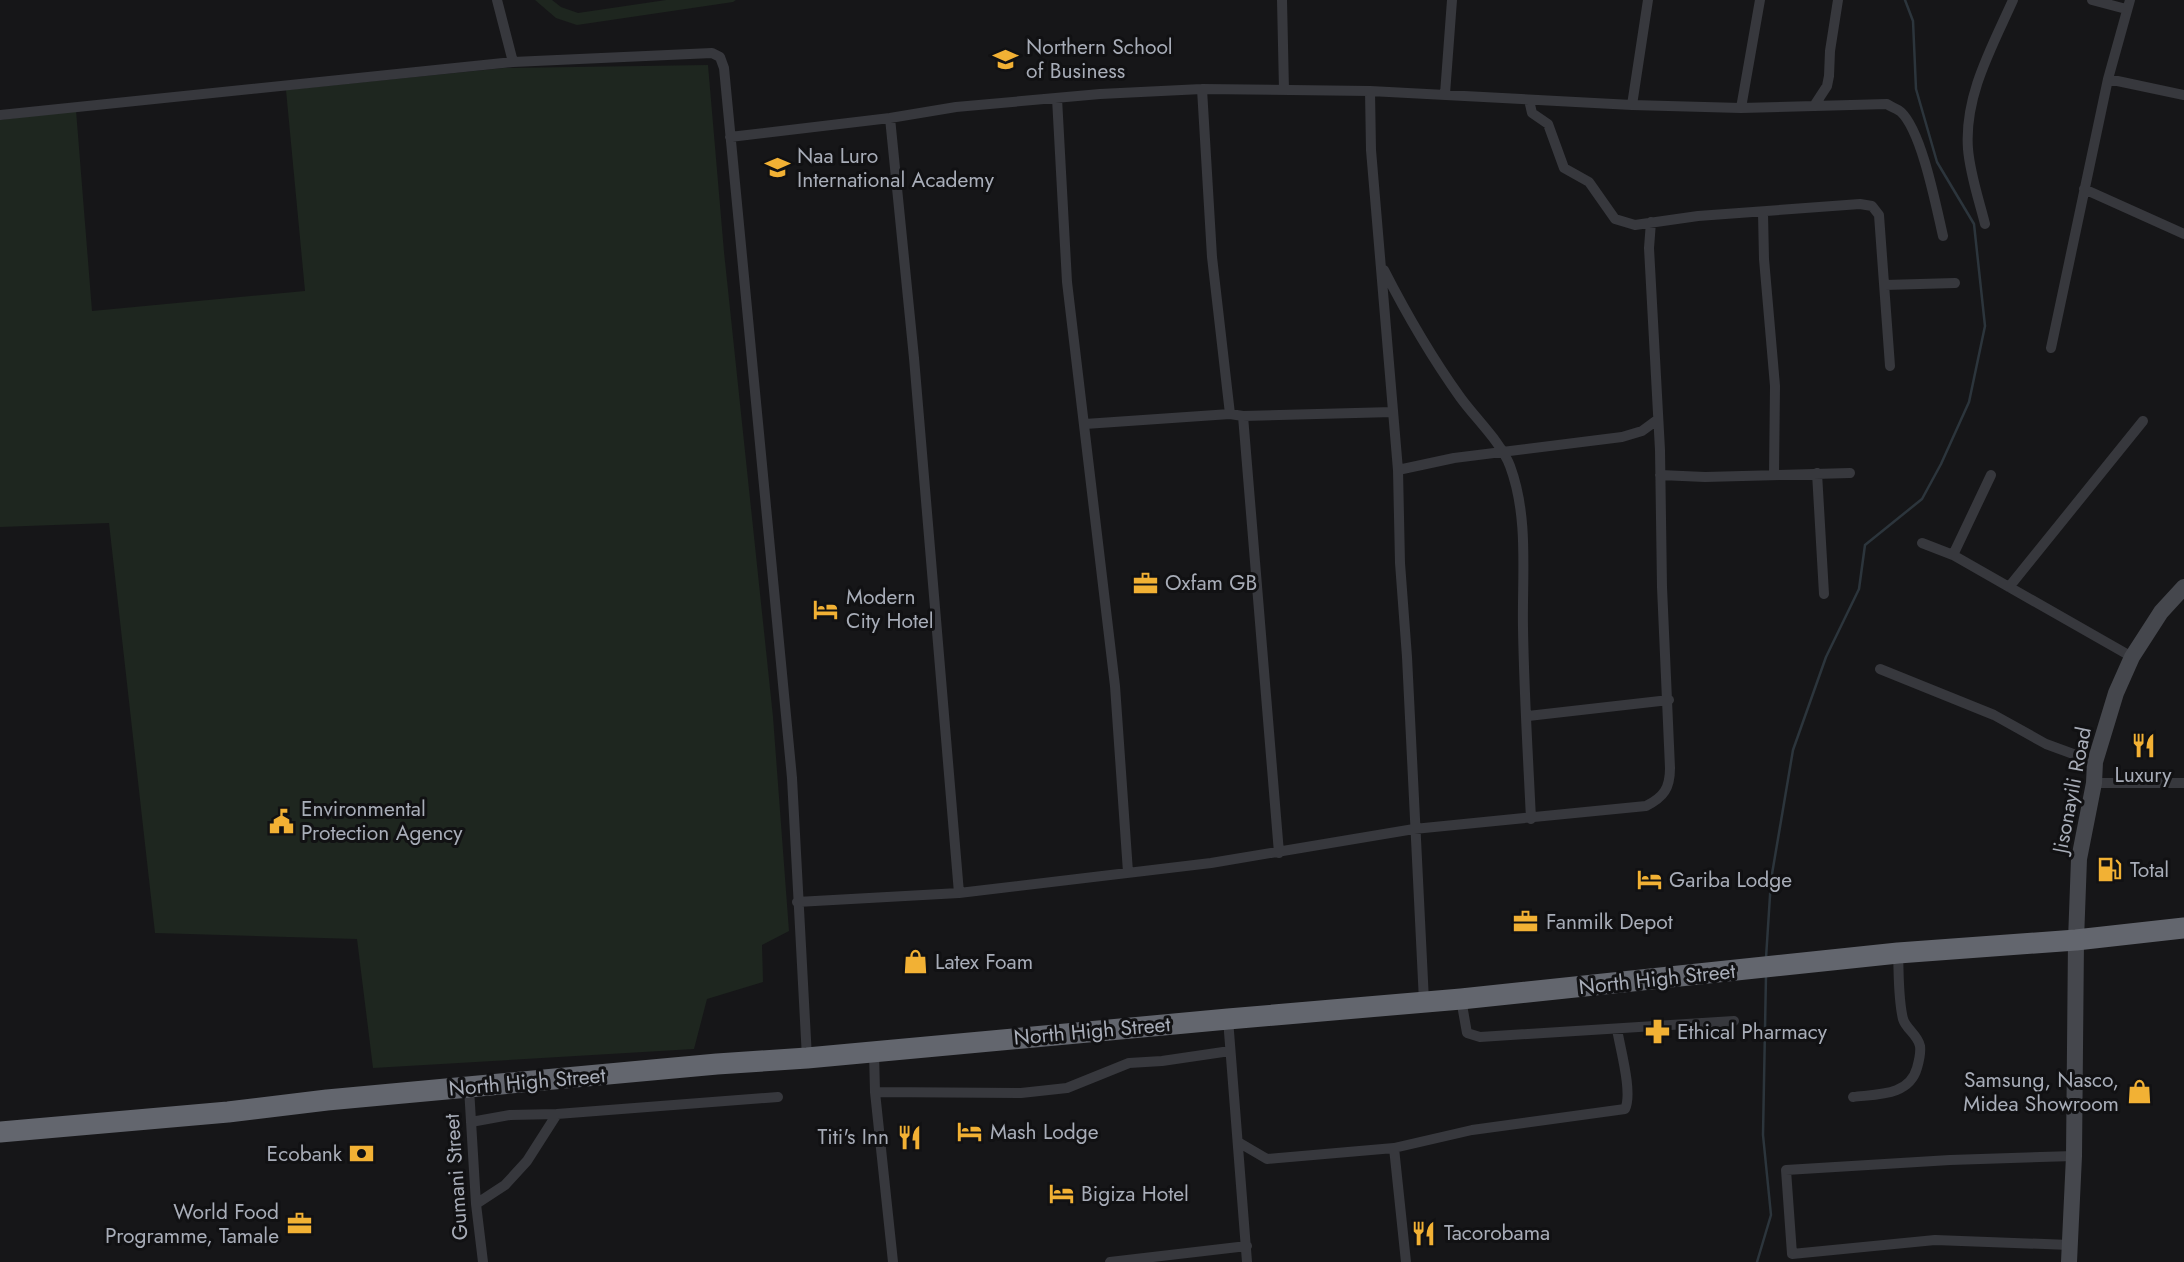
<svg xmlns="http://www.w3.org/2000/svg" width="2184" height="1262" font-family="Jost,sans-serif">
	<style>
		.green { fill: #1e261f }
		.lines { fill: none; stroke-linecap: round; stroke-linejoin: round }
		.stream { stroke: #2c353c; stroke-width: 2.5 }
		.street { stroke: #37383d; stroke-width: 10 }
		.secondary { stroke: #45474d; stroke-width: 16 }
		.highway { stroke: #63666e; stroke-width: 21 }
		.labels { text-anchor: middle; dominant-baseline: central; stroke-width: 6; stroke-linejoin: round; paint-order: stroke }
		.poi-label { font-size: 21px; fill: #a8adb8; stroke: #111113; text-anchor: start }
		.street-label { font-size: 21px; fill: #a8adb8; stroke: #111113 }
	</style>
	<rect width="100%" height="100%" fill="#161618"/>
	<path class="green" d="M 535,0 L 552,0 L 561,7 L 578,13 L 666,0 L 736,0 L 733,2 L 577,25 L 556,18 Z
		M 708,65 L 724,252 L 773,717 L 789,931 L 762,945 L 763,982 L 707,999 L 694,1049 L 373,1068 L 357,939 L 155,933 L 109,523 L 0,527 L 0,120 L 76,110 L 92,311 L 305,291 L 286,90 L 504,68 Z"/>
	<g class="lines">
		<path class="stream" d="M 1766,958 L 1771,880 L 1793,750 L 1826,657 L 1859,589 L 1865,545 L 1922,499 L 1941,464 L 1969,402 L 1985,326 L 1974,224 L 1937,162 L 1916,89 L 1913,21 L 1905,0
			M 1757,1262 L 1771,1215 L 1763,1135 L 1766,975"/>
		<path class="street" d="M 497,0 L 513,62
			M 1282,0 L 1284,90
			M 2092,0 L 2126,9
			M 2108,79 L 2184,95
			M 1202,89 L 1212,257 L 1230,414
			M 1370,91 L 1371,150 L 1398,470 L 1400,563 L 1407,657 L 1424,1001
			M 1445,94 L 1452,0
			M 1057,98 L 1067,282 L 1115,686 L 1128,872
			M 1529,100 L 1532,113 L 1548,124 L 1564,168 L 1589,182 L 1615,219 L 1635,225 L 1698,216 L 1860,204 L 1872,206 L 1879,215 L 1890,366
			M 1632,105 L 1648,0
			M 1814,106 L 1827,86 L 1829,76 L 1830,51 L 1838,0
			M 1741,108 L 1760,0
			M 0,115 L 513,62 L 712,53 L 720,57 L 724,68 L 792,778 L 807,1058
			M 890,118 L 914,358 L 959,893
			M 730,137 L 890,118 L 956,107 L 1100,94 L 1202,89 L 1370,91 L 1632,105 L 1741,108 L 1887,104 C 1891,107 1898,109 1901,112 C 1922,132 1936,206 1943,236
			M 2084,189 L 2184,234
			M 1763,213 L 1764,259 L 1775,386 L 1774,474
			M 1985,224 C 1979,200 1970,174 1968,149 C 1964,96 1992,47 2013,0
			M 1384,270 C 1408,317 1430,355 1460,397 C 1475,418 1501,442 1510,466 C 1529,517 1522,575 1523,628 C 1524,692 1528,756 1531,819
			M 1885,285 L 1955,283
			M 2051,348 L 2108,79 L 2130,0
			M 1243,416 L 1279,853
			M 1085,424 L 1230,414 L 1243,416 L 1393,412
			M 1398,470 L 1454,458 L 1622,437 L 1642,431 L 1657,420
			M 1817,473 L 1824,594
			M 1660,475 L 1705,477 L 1850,473
			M 1922,543 L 1953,555 L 2132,657
			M 1953,555 L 1991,475
			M 2009,587 L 2143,421
			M 1880,669 L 1994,715 L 2046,744 L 2095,762
			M 1528,716 L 1669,700
			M 2094,783 L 2184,783
			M 797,902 L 959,893 L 1211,863 L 1414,829 L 1646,806 C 1664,797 1670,788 1670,768 L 1662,587 L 1660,450 L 1649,248 L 1651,222
			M 1461,999 L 1467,1033 L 1480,1037 L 1734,1021
			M 1228,1019 L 1247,1262
			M 874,1052 L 875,1092 L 893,1262
			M 469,1088 L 476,1204 L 483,1262
			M 875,1092 L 1021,1093 L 1067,1088 L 1129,1063 L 1162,1061 L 1230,1051
			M 1853,1097 C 1878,1094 1909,1096 1917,1068 C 1919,1061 1921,1053 1920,1046 C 1918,1035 1906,1029 1903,1019 C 1898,998 1899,974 1898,953
			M 471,1122 L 510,1115 L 557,1114
			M 1238,1142 L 1267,1159 L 1394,1148 L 1406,1262
			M 1394,1148 L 1472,1130 L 1625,1109 C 1633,1093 1620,1048 1617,1029
			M 476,1204 L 505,1185 L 527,1161 L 557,1114 L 778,1097
			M 2070,1245 L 1935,1240 L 1792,1254 L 1786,1170 L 1950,1160 L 2074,1156
			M 1110,1262 L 1247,1246"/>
		<path class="secondary" d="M 2069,1262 L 2074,1156 L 2076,940 L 2079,859 L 2094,783 L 2095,762 L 2116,693 L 2132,657 L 2161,612 L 2184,587"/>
		<path class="highway" d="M 0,1132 L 228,1112 L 327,1100 L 717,1064 L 807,1058 L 1228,1019 L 1461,999 L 1898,953 L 2076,940 L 2184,928"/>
	</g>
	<defs>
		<symbol id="school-bare" viewBox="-9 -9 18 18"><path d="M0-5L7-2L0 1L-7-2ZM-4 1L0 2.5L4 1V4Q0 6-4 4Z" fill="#f2b134" stroke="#111113" stroke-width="2.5" paint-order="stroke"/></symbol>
		<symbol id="office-bare" viewBox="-9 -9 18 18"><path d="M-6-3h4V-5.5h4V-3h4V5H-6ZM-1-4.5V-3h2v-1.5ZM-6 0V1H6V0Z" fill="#f2b134" stroke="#111113" stroke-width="2.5" paint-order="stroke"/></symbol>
		<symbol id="hotel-bare" viewBox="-9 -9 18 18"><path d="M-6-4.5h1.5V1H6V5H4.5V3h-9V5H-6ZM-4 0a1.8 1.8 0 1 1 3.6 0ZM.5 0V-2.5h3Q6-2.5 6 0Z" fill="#f2b134" stroke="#111113" stroke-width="2.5" paint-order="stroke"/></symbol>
		<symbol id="restaurant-bare" viewBox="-9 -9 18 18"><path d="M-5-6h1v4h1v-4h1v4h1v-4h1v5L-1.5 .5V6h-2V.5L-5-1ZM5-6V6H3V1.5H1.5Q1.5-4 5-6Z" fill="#f2b134" stroke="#111113" stroke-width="2.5" paint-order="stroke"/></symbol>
		<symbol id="civic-bare" viewBox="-9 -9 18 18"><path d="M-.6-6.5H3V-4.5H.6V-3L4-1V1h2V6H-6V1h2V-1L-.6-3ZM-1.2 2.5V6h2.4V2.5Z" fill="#f2b134" stroke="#111113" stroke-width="2.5" paint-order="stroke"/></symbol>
		<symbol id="fuel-bare" viewBox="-9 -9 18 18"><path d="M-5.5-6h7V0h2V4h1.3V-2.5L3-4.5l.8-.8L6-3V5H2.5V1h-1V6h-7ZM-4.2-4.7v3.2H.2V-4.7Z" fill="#f2b134" stroke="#111113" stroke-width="2.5" paint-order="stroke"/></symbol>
		<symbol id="shop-bare" viewBox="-9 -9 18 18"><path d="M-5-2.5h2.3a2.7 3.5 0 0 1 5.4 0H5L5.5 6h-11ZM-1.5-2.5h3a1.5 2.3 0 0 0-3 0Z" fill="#f2b134" stroke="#111113" stroke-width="2.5" paint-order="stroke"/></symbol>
		<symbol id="pharmacy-bare" viewBox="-9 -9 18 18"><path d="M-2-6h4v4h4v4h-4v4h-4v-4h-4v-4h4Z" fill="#f2b134" stroke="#111113" stroke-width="2.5" paint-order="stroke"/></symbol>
		<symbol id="bank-bare" viewBox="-9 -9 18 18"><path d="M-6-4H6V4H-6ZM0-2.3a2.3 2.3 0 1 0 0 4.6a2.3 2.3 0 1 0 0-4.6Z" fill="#f2b134" stroke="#111113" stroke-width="2.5" paint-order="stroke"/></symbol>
	</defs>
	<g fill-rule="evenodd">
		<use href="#school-bare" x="988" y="42" width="35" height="35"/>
		<use href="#school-bare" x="760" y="150" width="35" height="35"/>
		<use href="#office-bare" x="1128" y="566" width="35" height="35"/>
		<use href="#hotel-bare" x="808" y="592" width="35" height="35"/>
		<use href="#restaurant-bare" x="2126" y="728" width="35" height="35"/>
		<use href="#civic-bare" x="264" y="804" width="35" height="35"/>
		<use href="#fuel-bare" x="2092" y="852" width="35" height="35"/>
		<use href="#hotel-bare" x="1632" y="862" width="35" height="35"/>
		<use href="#office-bare" x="1508" y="904" width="35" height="35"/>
		<use href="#shop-bare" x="898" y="944" width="35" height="35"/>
		<use href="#pharmacy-bare" x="1640" y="1014" width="35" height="35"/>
		<use href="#shop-bare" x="2122" y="1074" width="35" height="35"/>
		<use href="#hotel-bare" x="952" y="1114" width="35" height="35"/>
		<use href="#restaurant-bare" x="892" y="1120" width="35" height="35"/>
		<use href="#bank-bare" x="344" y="1136" width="35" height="35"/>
		<use href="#hotel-bare" x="1044" y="1176" width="35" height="35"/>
		<use href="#office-bare" x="282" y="1206" width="35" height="35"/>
		<use href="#restaurant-bare" x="1406" y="1216" width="35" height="35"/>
	</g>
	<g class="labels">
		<g class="poi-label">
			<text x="1026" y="47">Northern School<tspan x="1026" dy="24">of Business</tspan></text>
			<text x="797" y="156">Naa Luro<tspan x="797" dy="24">International Academy</tspan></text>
			<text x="1165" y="583">Oxfam GB</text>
			<text x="846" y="597">Modern<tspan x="846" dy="24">City Hotel</tspan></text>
			<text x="2143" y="775" text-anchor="middle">Luxury</text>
			<text x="301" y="809">Environmental<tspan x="301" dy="24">Protection Agency</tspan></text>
			<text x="2130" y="870">Total</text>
			<text x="1669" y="880">Gariba Lodge</text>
			<text x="1546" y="922">Fanmilk Depot</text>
			<text x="935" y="962">Latex Foam</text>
			<text x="1677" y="1032">Ethical Pharmacy</text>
			<text x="2119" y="1080" text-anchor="end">Samsung, Nasco,<tspan x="2119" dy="24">Midea Showroom</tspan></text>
			<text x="990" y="1132">Mash Lodge</text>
			<text x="889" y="1137" text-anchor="end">Titi's Inn</text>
			<text x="342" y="1154" text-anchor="end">Ecobank</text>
			<text x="1081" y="1194">Bigiza Hotel</text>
			<text x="279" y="1212" text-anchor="end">World Food<tspan x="279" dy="24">Programme, Tamale</tspan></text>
			<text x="1444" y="1233">Tacorobama</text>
		</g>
		<g class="street-label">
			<text transform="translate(2072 790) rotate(-79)">Jisonayili Road</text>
			<text transform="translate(1657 979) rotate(-6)">North High Street</text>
			<text transform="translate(1092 1031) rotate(-5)">North High Street</text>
			<text transform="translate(527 1082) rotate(-5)">North High Street</text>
			<text transform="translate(456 1177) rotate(-94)">Gumani Street</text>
		</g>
	</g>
</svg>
